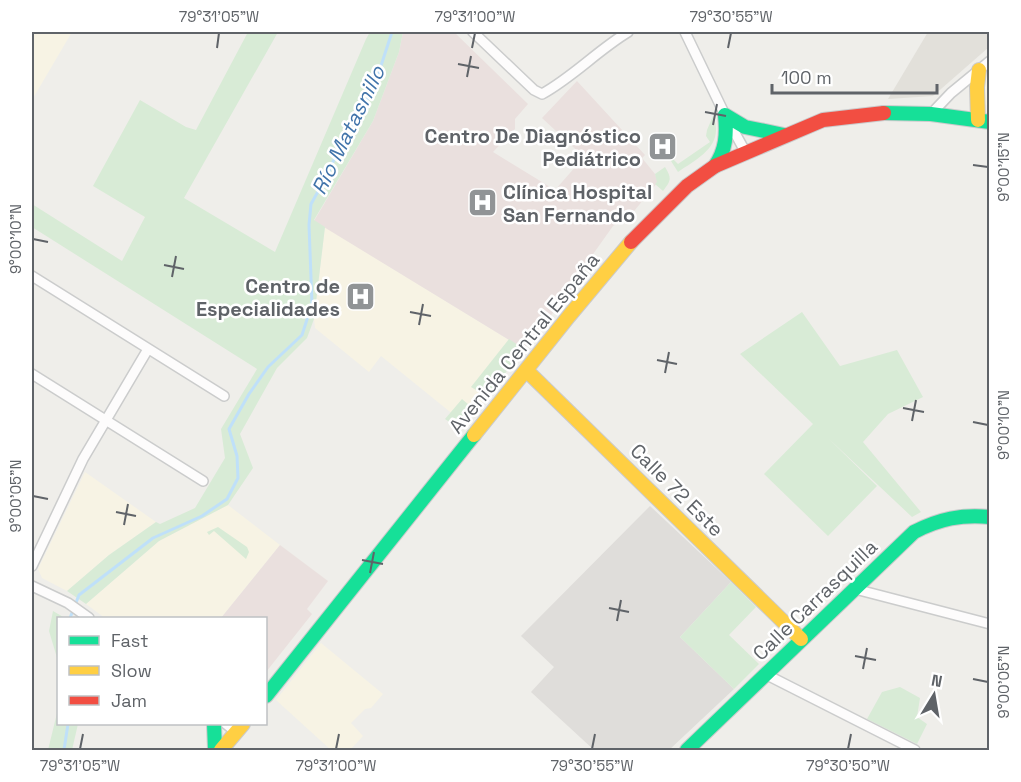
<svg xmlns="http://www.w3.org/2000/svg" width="1021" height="782" font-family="'Space Grotesk',sans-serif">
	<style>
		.commercial { fill: #f7f3e4 }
		.industrial { fill: #dfddda }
		.education { fill: #e2e0da }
		.medical { fill: #eae0de }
		.green { fill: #d8ebd6 }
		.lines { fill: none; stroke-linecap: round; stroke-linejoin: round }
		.stream { stroke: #bfe0f9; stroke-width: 3 }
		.street-casing { stroke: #cbcccc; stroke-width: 12 }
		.fast-casing { stroke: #cacacb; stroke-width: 16 }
		.slow-casing { stroke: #cacacb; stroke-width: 16 }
		.jam-casing { stroke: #cacacb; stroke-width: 16 }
		.street { stroke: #fdfcfc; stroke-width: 9 }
		.fast { stroke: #16e098; stroke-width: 14 }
		.slow { stroke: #ffcf43; stroke-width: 14 }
		.jam { stroke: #f24e42; stroke-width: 14 }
		.ticks { fill: none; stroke: #5f6368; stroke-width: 2 }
		.labels { text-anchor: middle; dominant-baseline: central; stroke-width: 5; stroke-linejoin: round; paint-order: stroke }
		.poi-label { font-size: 20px; font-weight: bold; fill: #5f6368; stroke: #fff; text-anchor: end }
		.street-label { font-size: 20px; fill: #5f6368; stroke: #fff }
		.water-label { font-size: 21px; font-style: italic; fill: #4174aa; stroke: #fff }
		.neatline { fill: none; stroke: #5f6368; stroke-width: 2 }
		.ticks-label { font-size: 15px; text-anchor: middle; fill: #5f6368 }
	</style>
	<rect width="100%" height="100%" fill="#efeeea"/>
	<path class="commercial" d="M 32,32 L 72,32 L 32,100 Z
		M 989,71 L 989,108 L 982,100 L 982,78 Z
		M 325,227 L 524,349 L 465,424 L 381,356 L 369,372 L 315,328 L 314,319 Z
		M 85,472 L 156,522 L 109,555 L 67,591 L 42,578 L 38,569 Z
		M 228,505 L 280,545 L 221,618 L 105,618 L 86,604 L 159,541 Z
		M 321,643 L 383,694 L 371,708 L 365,709 L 351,723 L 363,736 L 350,750 L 331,750 L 276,700 Z"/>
	<path class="industrial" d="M 650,506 L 731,582 L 680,637 L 734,689 L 669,750 L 594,750 L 531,692 L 554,667 L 521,636 Z"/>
	<path class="education" d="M 928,32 L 989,32 L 989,47 L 933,96 L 888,99 Z"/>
	<path class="medical" d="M 403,32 L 454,32 L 528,104 L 515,119 L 515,129 L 493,152 L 555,190 L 584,157 L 542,118 L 577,81 L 645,155 L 642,158 L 655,174 L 658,182 L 630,216 L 613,226 L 591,257 L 572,289 L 524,349 L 314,221 L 373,121 L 399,52 Z
		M 280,545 L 328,581 L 307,609 L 312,614 L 266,672 L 266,618 L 221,618 Z"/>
	<path class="green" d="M 248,32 L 278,32 L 184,198 L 275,252 L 366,39 L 370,32 L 403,32 L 399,52 L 373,121 L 314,220 L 325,227 L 314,319 L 307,338 L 277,368 L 240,434 L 253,468 L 228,505 L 159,541 L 86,604 L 67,591 L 109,555 L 156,522 L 160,524 L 195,508 L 225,458 L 221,429 L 257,369 L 32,227 L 32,204 L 122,261 L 145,217 L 93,186 L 140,100 L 186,127 L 196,130 Z
		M 713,116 C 725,145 699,158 678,172 L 671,161 L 673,159 L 678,164 L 710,142 L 706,136 L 707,130 Z
		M 665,167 C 672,178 671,181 663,191 L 655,184 L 657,182 L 655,174 Z
		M 802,312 L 840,366 L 897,350 L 923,397 L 888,414 L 863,442 L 921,512 L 912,517 L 828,438 L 877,486 L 828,536 L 764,474 L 813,424 L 740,354 Z
		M 509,339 L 524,349 L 493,389 L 481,393 L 471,387 Z
		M 462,399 L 476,411 L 460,429 L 445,419 Z
		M 218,527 L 247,547 L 249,552 L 246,559 L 214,531 L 209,535 L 207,532 Z
		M 731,582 L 756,607 L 729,635 L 759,664 L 734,689 L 680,637 Z
		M 53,611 L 65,618 L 58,618 L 58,661 L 49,631 Z
		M 900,687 L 920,698 L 917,717 L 927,724 L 917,744 L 867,719 L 882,692 Z
		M 58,709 L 58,724 L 78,724 L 72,750 L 48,750 Z"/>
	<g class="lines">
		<path class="stream" d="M 70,618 L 79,595 L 153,538 L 202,516 L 227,499 L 238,478 L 237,456 L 229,429 L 249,394 L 268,367 L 302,335 L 312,304 L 309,225 L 311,204 L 329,172 L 338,149 L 354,125 L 375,84 L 392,32
			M 64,750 L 68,724"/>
		<defs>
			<path id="street" d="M 473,32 L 534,90 L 542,94 C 573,77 598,50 628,32
				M 685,32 L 725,115 L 746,153
				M 931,114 L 951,93 L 990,61
				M 32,276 L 224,396
				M 32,374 L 203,481
				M 32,566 L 83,459 L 148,349
				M 32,586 L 68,603 L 89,618
				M 855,589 L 990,624
				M 767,675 L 915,750
				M 226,724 L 236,732"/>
			<path id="fast" d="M 884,113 L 931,114 L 990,122
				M 725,115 L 745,127 L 784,135
				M 715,166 C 726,150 727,134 725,115
				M 266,696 L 474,435
				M 214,724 L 215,750
				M 687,750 L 914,532 C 939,519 962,514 990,517"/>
			<path id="slow" d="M 978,120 L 977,87 L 979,70
				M 526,370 L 801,639
				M 474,435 L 569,316 L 631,242
				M 221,750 L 243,724"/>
			<path id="jam" d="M 631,242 L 687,186 L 715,166 L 823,120 L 884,113"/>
		</defs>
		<use href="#street" class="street-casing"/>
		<use href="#fast" class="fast-casing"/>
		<use href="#slow" class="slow-casing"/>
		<use href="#jam" class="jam-casing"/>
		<use href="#street" class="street"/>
		<use href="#fast" class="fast"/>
		<use href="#slow" class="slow"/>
		<use href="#jam" class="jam"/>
	</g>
	<path class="ticks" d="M 217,48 L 219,33M 472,48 L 475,33M 728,48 L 731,33M 458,64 L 479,68M 467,77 L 471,56M 705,112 L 726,116M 713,125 L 717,104M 973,165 L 988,167M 33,239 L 48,242M 164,265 L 184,269M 172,277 L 176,256M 410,312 L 431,316M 419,325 L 423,304M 657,360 L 677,364M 665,373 L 669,352M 903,408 L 924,412M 912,421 L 916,400M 973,422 L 988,425M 33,496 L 48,499M 116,512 L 136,516M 124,525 L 128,504M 362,560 L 383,564M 370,573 L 374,552M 609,608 L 629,612M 617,621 L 621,600M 855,656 L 876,660M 863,669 L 867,648M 973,679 L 988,682M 80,749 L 83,734M 336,749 L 339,734M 592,749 L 595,734M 848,749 L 851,734"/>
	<defs>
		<symbol id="hospital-square" viewBox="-11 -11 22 22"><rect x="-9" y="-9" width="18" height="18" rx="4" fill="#919496" stroke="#fff"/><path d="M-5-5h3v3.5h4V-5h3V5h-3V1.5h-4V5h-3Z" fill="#fff"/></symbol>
	</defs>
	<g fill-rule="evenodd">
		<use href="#hospital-square" x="646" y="130" width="33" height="33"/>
		<use href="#hospital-square" x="466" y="186" width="33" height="33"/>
		<use href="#hospital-square" x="344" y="280" width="33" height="33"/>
	</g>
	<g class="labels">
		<g class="poi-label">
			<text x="641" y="136">Centro De Diagnóstico<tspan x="641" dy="23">Pediátrico</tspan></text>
			<text x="503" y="192" text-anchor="start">Clínica Hospital<tspan x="503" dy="23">San Fernando</tspan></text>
			<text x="340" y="286">Centro de<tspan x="340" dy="23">Especialidades</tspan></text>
		</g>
		<g class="street-label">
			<text transform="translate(524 343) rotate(-51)">Avenida Central España</text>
			<text transform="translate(677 490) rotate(45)">Calle 72 Este</text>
			<text transform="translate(815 600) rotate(-44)">Calle Carrasquilla</text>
		</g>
		<g class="water-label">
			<text transform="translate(348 130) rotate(-64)">Río Matasnillo</text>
		</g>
	</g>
	<rect width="1021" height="782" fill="none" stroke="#ffffff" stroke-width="66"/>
	<rect x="57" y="617" width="210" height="108" fill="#ffffff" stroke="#bfc1c3" stroke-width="1.5"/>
	<rect x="69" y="636" width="30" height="9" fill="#16e098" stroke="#bfc1c3" stroke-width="1.5"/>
	<text x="111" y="647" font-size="18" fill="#5f6368">Fast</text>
	<rect x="69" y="666" width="30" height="9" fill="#ffcf43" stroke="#bfc1c3" stroke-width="1.5"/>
	<text x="111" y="677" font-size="18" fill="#5f6368">Slow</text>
	<rect x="69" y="696" width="30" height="9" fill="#f24e42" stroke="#bfc1c3" stroke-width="1.5"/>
	<text x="111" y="707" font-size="18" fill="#5f6368">Jam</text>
	<g transform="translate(934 695) rotate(11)" stroke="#ffffff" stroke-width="4.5" paint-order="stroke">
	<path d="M0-4.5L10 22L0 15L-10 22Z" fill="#5f6368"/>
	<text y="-9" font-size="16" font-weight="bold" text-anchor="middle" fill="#5f6368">N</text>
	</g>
	<path d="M772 84v9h165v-9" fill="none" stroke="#5f6368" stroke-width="3"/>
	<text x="781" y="84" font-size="18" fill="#5f6368" stroke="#ffffff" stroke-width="4.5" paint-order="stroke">100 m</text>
	<rect x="33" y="33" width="955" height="716" class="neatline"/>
	<g class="ticks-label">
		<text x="219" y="22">79°31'05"W</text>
		<text x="475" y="22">79°31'00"W</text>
		<text x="731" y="22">79°30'55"W</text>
		<text transform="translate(1004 167) rotate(-90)" y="5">9°00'15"N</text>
		<text transform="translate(16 239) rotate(-90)" y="5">9°00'10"N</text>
		<text transform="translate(1004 425) rotate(-90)" y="5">9°00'10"N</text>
		<text transform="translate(16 496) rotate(-90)" y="5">9°00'05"N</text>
		<text transform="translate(1004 682) rotate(-90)" y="5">9°00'05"N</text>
		<text x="80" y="771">79°31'05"W</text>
		<text x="336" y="771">79°31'00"W</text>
		<text x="592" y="771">79°30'55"W</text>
		<text x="848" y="771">79°30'50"W</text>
	</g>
</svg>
